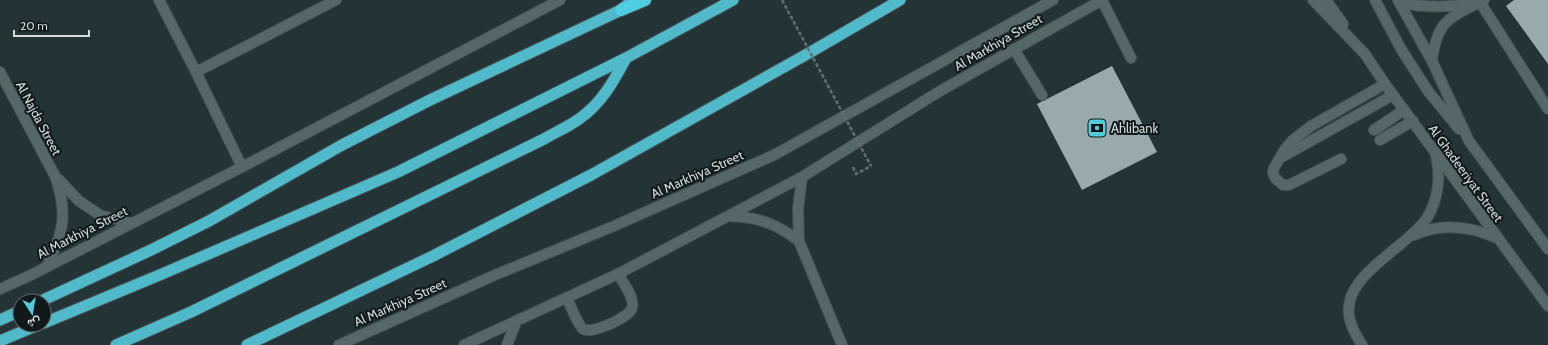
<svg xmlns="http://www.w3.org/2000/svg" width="1548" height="345" font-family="Cabin,Vazirmatn,sans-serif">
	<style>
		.building { fill: #99aaae }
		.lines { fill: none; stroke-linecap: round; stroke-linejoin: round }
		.service-casing { stroke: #435052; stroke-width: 12 }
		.minor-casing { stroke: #435052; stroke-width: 12 }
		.tertiary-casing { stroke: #435052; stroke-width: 12 }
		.secondary-casing { stroke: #435052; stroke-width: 12 }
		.trunk-casing { stroke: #435052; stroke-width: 13 }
		.motorway-casing { stroke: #435052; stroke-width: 14 }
		.path { stroke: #626f71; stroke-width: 2.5; stroke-dasharray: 4 2; stroke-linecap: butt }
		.service { stroke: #56676a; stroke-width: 10 }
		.minor { stroke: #56676a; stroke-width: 10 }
		.tertiary { stroke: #56676a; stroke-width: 10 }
		.secondary { stroke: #56676a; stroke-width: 10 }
		.trunk { stroke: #50bacb; stroke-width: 11 }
		.motorway { stroke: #4ecee3; stroke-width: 12 }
		.path-bridge { stroke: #626f71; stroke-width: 2.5; stroke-dasharray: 4 2; stroke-linecap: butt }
		.labels { text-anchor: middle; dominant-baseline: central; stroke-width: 4; stroke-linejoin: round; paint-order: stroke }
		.street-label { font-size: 13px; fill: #d0dadb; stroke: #12191a }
		.poi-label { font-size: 13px; fill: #d0dadb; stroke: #12191a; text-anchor: start }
	</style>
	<rect width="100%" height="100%" fill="#243336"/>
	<path class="building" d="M 1514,0 L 1548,0 L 1548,64 L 1506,6 Z
		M 1112,66 L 1157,152 L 1082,190 L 1037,104 Z"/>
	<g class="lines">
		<defs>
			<path id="service" d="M 1102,0 L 1131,58
				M 1480,2 L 1548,109
				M 1400,3 C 1423,7 1445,8 1468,4
				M 1014,49 L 1042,95
				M 1432,61 C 1437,19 1450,18 1484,0
				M 1374,130 L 1404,110
				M 1380,140 L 1413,121
				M 1282,157 L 1393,95
				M 1341,159 L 1289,185 L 1283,185 L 1275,178 L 1273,173 L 1274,168 L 1285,149 L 1293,140 L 1311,126 L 1385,84
				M 567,298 C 571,306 577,324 583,329 C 591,335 630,317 632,308 C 635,298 623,282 618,274"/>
			<path id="minor" d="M 159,0 L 196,72 L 242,167
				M 1313,0 L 1365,54 L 1385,84 L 1548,306
				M 1326,0 L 1343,24
				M 1375,0 L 1401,49 L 1428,91 L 1459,129
				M 1398,0 L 1432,61 L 1469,141 L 1548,249
				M 0,72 L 55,176 C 68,213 64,232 47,266
				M 196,72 L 336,0
				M 802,177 L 798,209 L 799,241 L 842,345
				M 58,179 L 79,201 L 100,215 L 130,223
				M 728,216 C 758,217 775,223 799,241
				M 1414,235 C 1441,223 1470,226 1497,238
				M 464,345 L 618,274 L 802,177 L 940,91 L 1102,0
				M 507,345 L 517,320
				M 1362,345 C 1357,337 1352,329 1350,320 C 1338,277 1406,249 1427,218 C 1438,200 1441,177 1436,156"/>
			<path id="tertiary" d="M 0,289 L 31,275 L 242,167 L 560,0"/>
			<path id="secondary" d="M 339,345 L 495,275 L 614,226 L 774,155 L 1053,0"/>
			<path id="trunk" d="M 41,301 L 151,250 L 209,221 L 342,145 L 430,100 L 621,10 L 627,5
				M 0,320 L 20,311
				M 44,323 L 162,274 L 398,172 L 626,58 L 733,0
				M 0,341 L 38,325
				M 116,345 L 191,312 L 544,139 C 556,132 568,127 579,119 C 601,104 614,81 626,58
				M 247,345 L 433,256 L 591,175 L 809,53 L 900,0"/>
			<path id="motorway" d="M 621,10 L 645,0"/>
		</defs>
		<use href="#service" class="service-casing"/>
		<use href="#minor" class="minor-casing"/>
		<use href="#tertiary" class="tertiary-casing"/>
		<use href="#secondary" class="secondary-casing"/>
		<use href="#trunk" class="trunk-casing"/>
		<use href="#motorway" class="motorway-casing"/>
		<path class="path" d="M 853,167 L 856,174 L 871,166"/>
		<use href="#service" class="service"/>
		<use href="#minor" class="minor"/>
		<use href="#tertiary" class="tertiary"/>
		<use href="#secondary" class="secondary"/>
		<use href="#trunk" class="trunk"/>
		<use href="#motorway" class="motorway"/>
		<path class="path-bridge" d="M 782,0 L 871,166"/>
	</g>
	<defs>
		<symbol id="bank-square" viewBox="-11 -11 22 22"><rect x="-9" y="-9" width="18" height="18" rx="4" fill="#54cade" stroke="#12191a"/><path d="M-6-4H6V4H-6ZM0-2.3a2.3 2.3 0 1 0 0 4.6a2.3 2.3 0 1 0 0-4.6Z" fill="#111"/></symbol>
	</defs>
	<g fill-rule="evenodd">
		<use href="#bank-square" x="1086" y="117" width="22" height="22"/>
	</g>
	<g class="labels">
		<g class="street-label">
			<text transform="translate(998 42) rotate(-30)">Al Markhiya Street</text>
			<text transform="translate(39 118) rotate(62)">Al Najda Street</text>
			<text transform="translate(1466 173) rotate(54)">Al Ghadeeriyat Street</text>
			<text transform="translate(697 174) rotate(-24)">Al Markhiya Street</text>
			<text transform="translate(82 232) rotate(-27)">Al Markhiya Street</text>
			<text transform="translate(400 302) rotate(-24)">Al Markhiya Street</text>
		</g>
		<g class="poi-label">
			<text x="1111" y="128">Ahlibank</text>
		</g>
	</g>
	<g transform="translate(32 313) rotate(168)"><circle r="19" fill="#12191a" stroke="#5e6667"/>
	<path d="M0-3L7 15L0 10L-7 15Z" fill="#54cade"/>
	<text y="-6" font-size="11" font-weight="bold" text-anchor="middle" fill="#d0dadb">ش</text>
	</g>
	<path d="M14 30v6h75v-6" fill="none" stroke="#d0dadb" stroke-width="2"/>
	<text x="20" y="30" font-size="12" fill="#d0dadb" stroke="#12191a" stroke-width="3" paint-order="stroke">20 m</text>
</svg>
